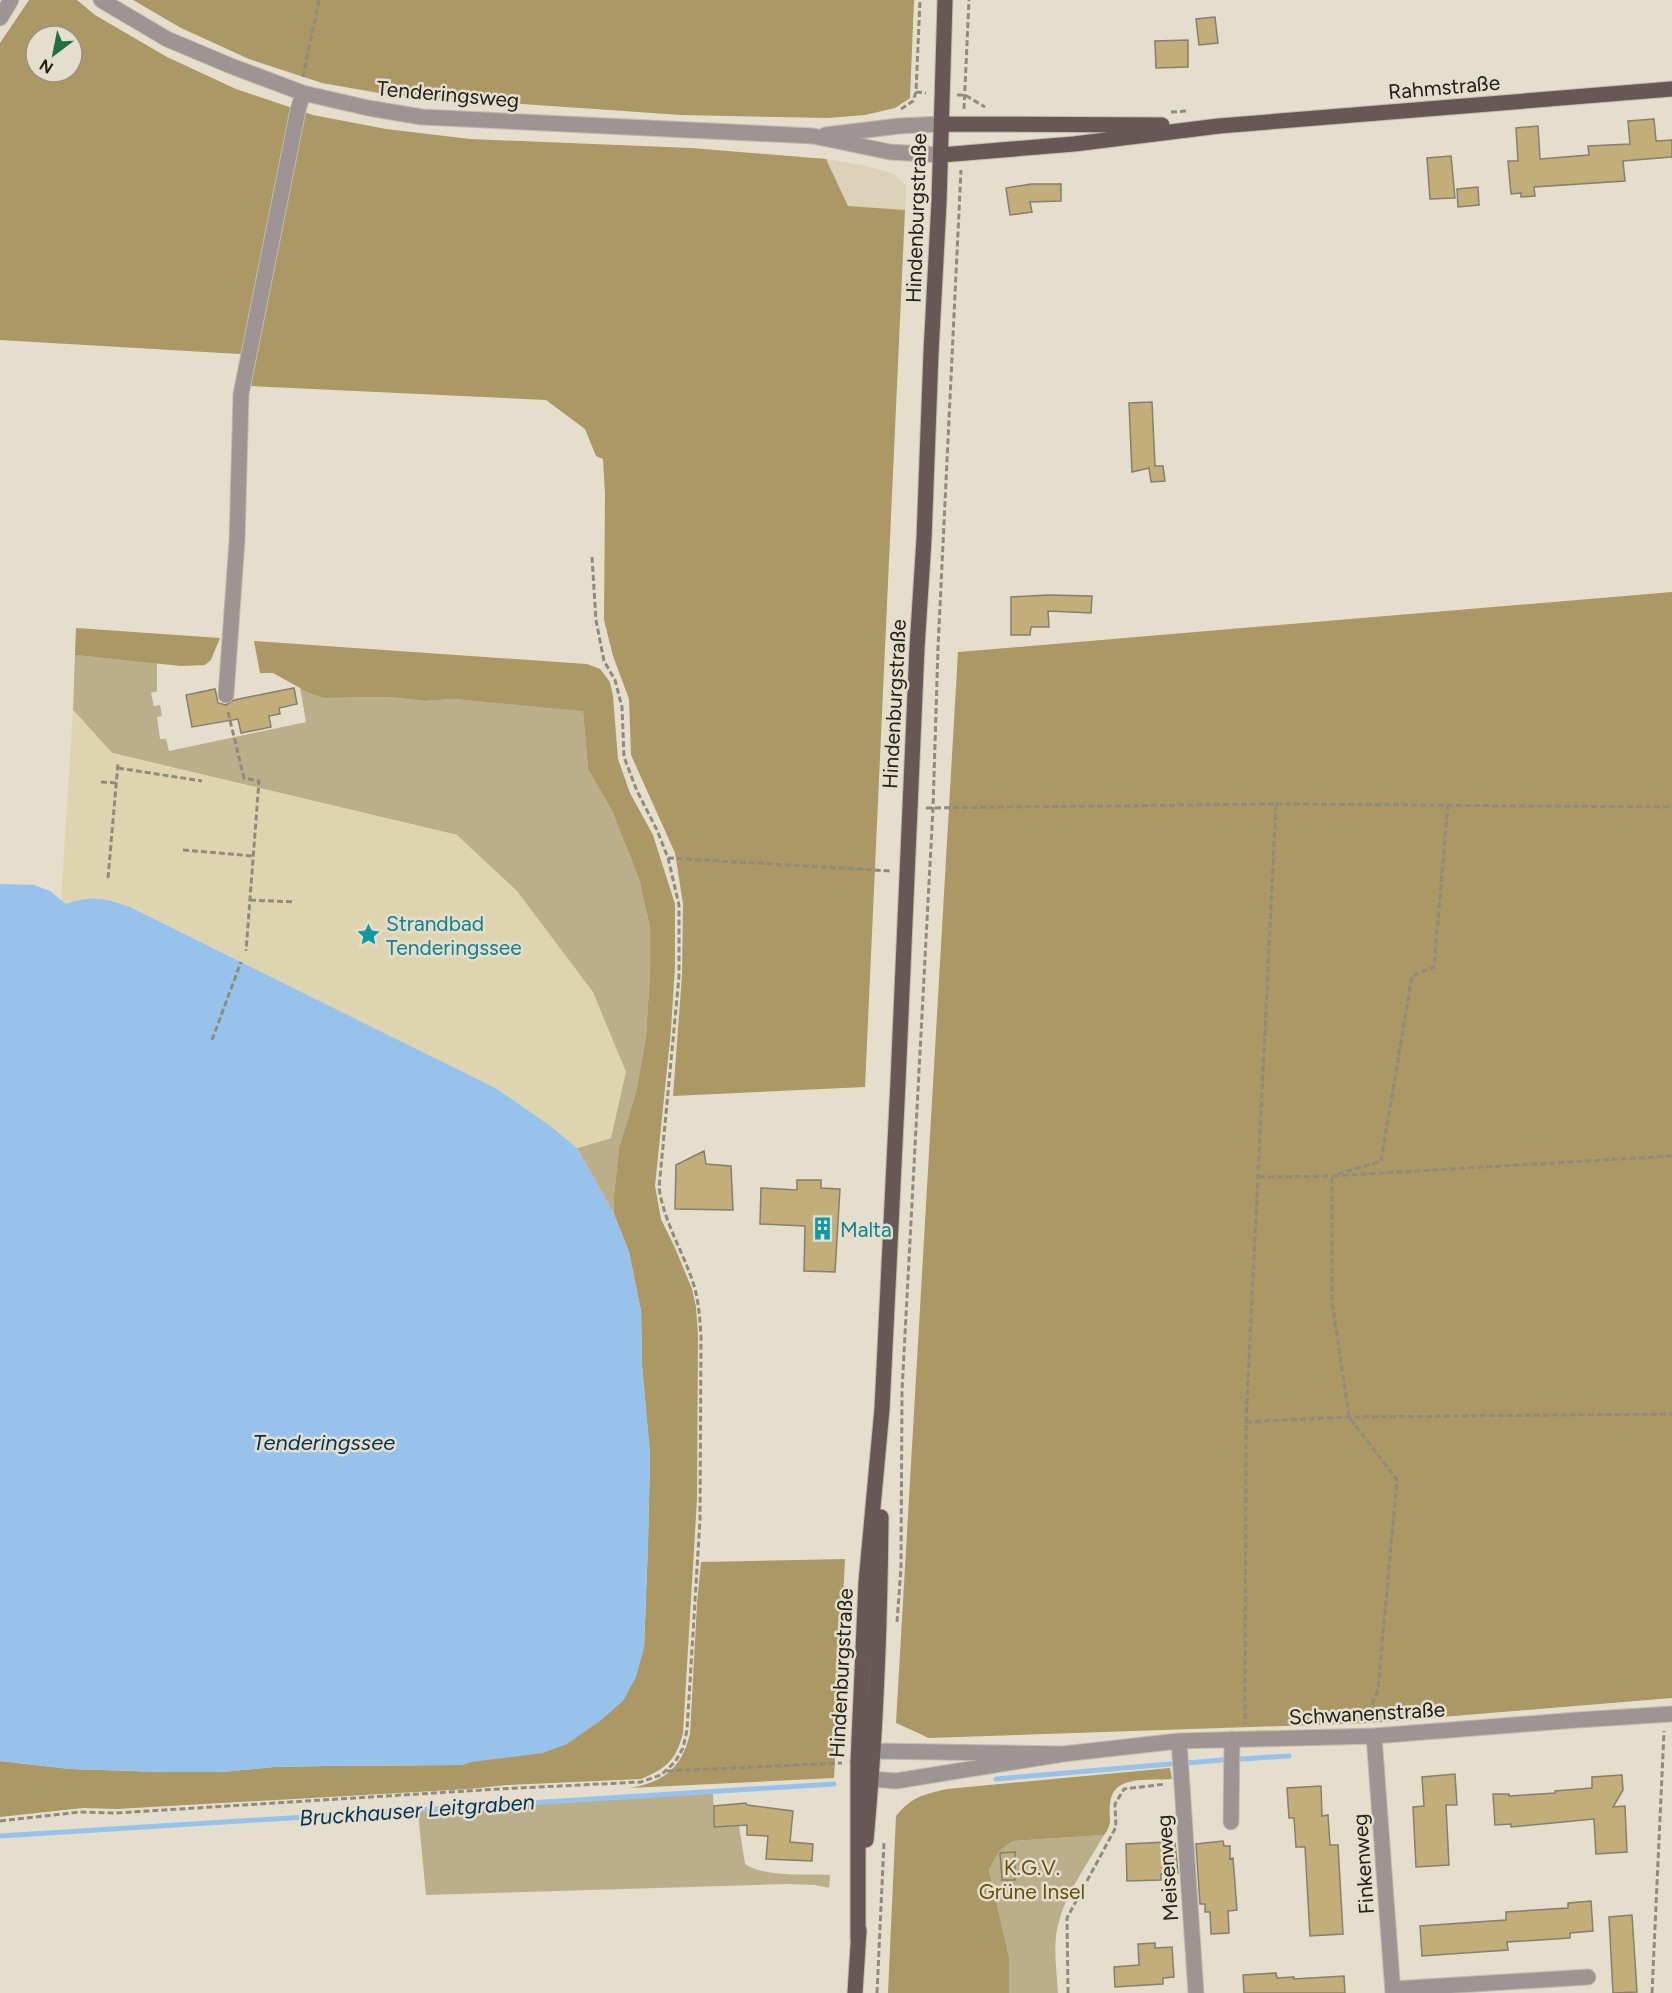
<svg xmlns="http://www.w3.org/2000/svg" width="1672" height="1993" font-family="Figtree,sans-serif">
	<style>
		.built { fill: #dcd2b9 }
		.green { fill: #bbae8b }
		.forest { fill: #ab9864; fill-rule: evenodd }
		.sand { fill: #ded5b0 }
		.water { fill: #97c2eb }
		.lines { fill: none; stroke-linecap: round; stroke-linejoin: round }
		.stream { stroke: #97c2eb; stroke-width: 5 }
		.building { fill: #c3ae7a; stroke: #857f6e; stroke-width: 1.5 }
		.minor-casing { stroke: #c2bcac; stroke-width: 17 }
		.major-casing { stroke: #c2bcac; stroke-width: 17 }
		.path { stroke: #8f8b7d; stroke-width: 3; stroke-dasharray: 6 3; stroke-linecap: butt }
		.minor { stroke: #9d9493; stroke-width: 15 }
		.major { stroke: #675756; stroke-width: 15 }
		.labels { text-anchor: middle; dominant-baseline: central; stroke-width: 5; stroke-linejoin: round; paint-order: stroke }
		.street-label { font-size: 21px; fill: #222019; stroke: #e5decc }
		.culture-label { font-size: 21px; fill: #0d838f; stroke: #e5decc; text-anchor: start }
		.park-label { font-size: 21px; fill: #65500f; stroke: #e5decc }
		.water-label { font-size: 22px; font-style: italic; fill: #003358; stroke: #e5decc }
	</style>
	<rect width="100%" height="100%" fill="#e5decc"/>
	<path class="built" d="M 826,159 L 862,165 L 892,173 L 906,185 L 905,210 L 848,206 Z"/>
	<path class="green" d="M 75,655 L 157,663 L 157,691 L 151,693 L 154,706 L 160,705 L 162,716 L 157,717 L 160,739 L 166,739 L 169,751 L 306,722 L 300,688 L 325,698 L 390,697 L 424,701 L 453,699 L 583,710 L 588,769 L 612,811 L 639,879 L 650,927 L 650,972 L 646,1036 L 636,1092 L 619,1148 L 614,1195 L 614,1214 L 577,1148 L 611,1138 L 457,835 L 112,753 L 73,710 Z
		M 713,1793 L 714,1826 L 739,1826 L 745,1864 C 766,1878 806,1873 830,1875 L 829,1888 L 815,1885 L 785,1884 L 426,1895 L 418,1812 Z
		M 1104,1835 C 1086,1867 1061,1899 1056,1936 C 1054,1955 1057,1975 1058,1993 L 1009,1993 L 1009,1957 L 989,1870 L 999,1851 L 1013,1841 Z"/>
	<path class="forest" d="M 29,0 L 77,0 L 95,15 L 167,57 L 236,89 L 313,115 L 386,129 L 470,139 L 691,148 L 826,159 L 848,206 L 905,210 L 865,1087 L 673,1096 L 682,975 L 683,904 L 675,853 L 631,755 L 629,699 L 613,656 L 604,620 L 605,494 L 603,459 L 596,456 L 585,429 L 546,400 L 251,386 L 256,355 L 0,340 L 0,43 ZM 36,36 L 72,36 L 72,72 L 36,72 Z
		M 133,0 L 914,0 L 910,98 L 895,108 L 865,115 L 828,118 L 681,115 L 390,95 L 322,83 L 249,59 L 181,28 Z
		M 1672,592 L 1672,1698 L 1370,1723 L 929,1738 L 896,1723 L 958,652 Z
		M 76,628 L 220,638 L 211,660 L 205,665 L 181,666 L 75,655 Z
		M 254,641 L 587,664 L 600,669 L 610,682 L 613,696 L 618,759 L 630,793 L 653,835 L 675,904 L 675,966 L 671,1030 L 655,1186 L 661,1219 L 675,1248 L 692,1289 L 696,1307 L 698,1335 L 697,1499 L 683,1733 C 676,1760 667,1768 641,1779 L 507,1785 L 469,1789 L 117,1809 L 83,1808 L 0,1817 L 0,1761 L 70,1769 L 164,1772 L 222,1772 L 274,1767 L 325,1766 L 462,1765 L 471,1762 L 644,1648 L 648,1545 L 650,1455 L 642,1365 L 641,1311 L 629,1252 L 614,1214 L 614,1195 L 619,1148 L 636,1092 L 646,1036 L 650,972 L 650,927 L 639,879 L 612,811 L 588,769 L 583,711 L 453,699 L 424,701 L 390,697 L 325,698 L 309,693 L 273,673 L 260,673 Z
		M 845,1559 L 834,1778 L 629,1788 C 664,1782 681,1769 690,1734 L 697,1604 L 701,1562 Z
		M 1170,1768 L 1172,1779 C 1149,1781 1112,1774 1110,1804 C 1108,1819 1114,1821 1104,1835 L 1013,1841 L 999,1851 L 989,1870 L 1009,1957 L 1009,1993 L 888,1993 L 896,1816 C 913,1796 922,1795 947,1789 Z"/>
	<path class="sand" d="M 73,710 L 112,753 L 457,835 L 517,891 L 593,992 L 626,1072 L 611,1138 L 577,1148 L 549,1125 L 497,1089 L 130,907 C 105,898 92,894 66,904 L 61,901 Z"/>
	<path class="water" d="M 0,884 L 34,885 L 50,891 L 66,904 C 92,895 104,898 130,907 L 497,1089 L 549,1125 L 577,1148 L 614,1214 L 629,1252 L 641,1311 L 642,1365 L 650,1454 L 648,1545 L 644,1648 L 636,1677 L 623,1701 L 600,1721 L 567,1744 L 543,1753 L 471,1762 L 462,1765 L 325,1766 L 274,1767 L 222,1772 L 164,1772 L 70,1769 L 0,1761 Z"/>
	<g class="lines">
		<path class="stream" d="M 1241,1759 L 1289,1756
			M 1186,1763 L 1223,1760
			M 996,1779 L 1170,1764
			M 0,1836 L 834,1784"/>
	</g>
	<path class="building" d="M 1215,17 L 1218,43 L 1199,45 L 1196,19 Z
		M 1188,40 L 1188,67 L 1156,68 L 1155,41 Z
		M 1654,119 L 1656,141 L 1672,140 L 1672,157 L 1623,161 L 1625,181 L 1534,187 L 1535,196 L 1521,197 L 1521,193 L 1511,194 L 1508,161 L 1518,161 L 1516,128 L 1538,126 L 1540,159 L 1589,155 L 1588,146 L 1630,144 L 1628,121 Z
		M 1451,156 L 1455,198 L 1430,199 L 1427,158 Z
		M 1031,184 L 1061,184 L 1061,201 L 1030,202 L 1032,212 L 1010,215 L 1006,188 Z
		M 1478,187 L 1479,205 L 1458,207 L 1457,189 Z
		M 1152,402 L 1155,466 L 1163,466 L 1165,481 L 1151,482 L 1149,468 L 1132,472 L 1129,403 Z
		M 1048,595 L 1092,596 L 1091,613 L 1048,611 L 1049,627 L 1031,627 L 1030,635 L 1011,635 L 1011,597 Z
		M 294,688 L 297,704 L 279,708 L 280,714 L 269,716 L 271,727 L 241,733 L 238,719 L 192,727 L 186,695 L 215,689 L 218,703 L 226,705 L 234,700 Z
		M 704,1151 L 706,1164 L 731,1166 L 733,1210 L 675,1209 L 676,1165 Z
		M 797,1180 L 821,1180 L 821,1188 L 840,1189 L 835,1272 L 804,1271 L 805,1226 L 760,1224 L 761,1188 L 797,1190 Z
		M 1455,1774 L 1457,1805 L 1446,1805 L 1449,1865 L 1416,1867 L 1413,1807 L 1424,1806 L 1422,1777 Z
		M 1622,1775 L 1623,1790 L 1613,1807 L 1625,1806 L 1627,1852 L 1596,1854 L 1594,1819 L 1511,1827 L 1511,1824 L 1495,1825 L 1493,1794 L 1509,1794 L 1509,1796 L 1540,1794 L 1555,1793 L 1555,1791 L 1592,1788 L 1592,1777 Z
		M 1321,1786 L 1322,1816 L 1328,1815 L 1330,1845 L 1338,1845 L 1343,1934 L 1310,1936 L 1305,1847 L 1296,1847 L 1294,1818 L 1289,1818 L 1287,1788 Z
		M 746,1803 L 747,1805 L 793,1811 L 790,1842 L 813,1844 L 812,1861 L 766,1859 L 768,1836 L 747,1835 L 747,1825 L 714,1827 L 714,1806 Z
		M 1223,1841 L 1224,1846 L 1230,1846 L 1230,1859 L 1233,1858 L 1237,1910 L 1228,1911 L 1229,1933 L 1211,1934 L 1210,1912 L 1205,1912 L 1205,1904 L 1200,1904 L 1196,1844 Z
		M 1167,1842 L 1175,1843 L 1178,1873 L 1161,1874 L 1161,1880 L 1127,1881 L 1126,1844 Z
		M 1015,1852 L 1015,1880 L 1002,1880 L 1000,1853 Z
		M 1591,1901 L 1593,1931 L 1570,1933 L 1570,1938 L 1507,1942 L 1508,1950 L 1422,1956 L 1420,1926 L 1506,1920 L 1506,1912 L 1568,1908 L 1568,1903 Z
		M 1632,1915 L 1637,1992 L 1613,1993 L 1609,1917 Z
		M 1155,1943 L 1155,1948 L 1172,1947 L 1174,1977 L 1163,1978 L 1163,1984 L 1115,1987 L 1114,1967 L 1139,1965 L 1138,1944 Z
		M 1276,1973 L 1277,1978 L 1294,1977 L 1294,1979 L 1344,1976 L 1345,1993 L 1244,1993 L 1243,1975 Z"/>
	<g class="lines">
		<defs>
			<path id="minor" d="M 101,0 L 167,39 L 231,66 L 303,93 L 368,108 L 422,117 L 813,136 L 890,152 L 941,155
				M 0,18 L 11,0
				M 825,135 L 899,126 L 941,124
				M 226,695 L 237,541 L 241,394 L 298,110 L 303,93
				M 1374,1736 L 1393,1993
				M 1179,1741 L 1196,1993
				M 1063,1754 L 873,1751 L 858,1762 L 872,1779 L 896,1781 L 1063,1754 L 1179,1741 L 1374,1736 L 1577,1720 L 1672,1714
				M 1231,1822 L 1232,1739
				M 1393,1989 L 1588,1977"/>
			<path id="major" d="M 941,124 L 1162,125
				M 941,155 L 1074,144 L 1219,126 L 1672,89
				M 866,1840 C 876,1733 880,1625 881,1517
				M 858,1939 L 858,1762 L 866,1583 L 882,1409 L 898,1082 L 917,648 L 924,539 L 931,353 L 939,202 L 945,0
				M 855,1993 L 859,1930"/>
		</defs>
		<use href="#minor" class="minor-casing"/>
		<use href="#major" class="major-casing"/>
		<path class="path" d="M 303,77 L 319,0
			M 916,92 L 926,93
			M 957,95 L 965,95 L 985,107
			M 901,109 L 913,101 L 916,92 L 920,0
			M 964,109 L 969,0
			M 1171,112 L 1188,111
			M 228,712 L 244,778 L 259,781 L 246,951
			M 118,768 L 202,781
			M 101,782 L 117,783
			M 1276,804 L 1672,807
			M 926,808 L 1276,804 L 1246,1422 L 1245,1724
			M 183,850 L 253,856
			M 668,858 L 891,871
			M 108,878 L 118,763
			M 250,900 L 295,902
			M 212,1040 L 241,962
			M 1338,1174 L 1381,1161 L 1412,976 L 1434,967 L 1448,804
			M 1259,1177 L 1332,1176
			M 1246,1422 L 1349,1417 L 1672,1414
			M 897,1622 L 901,1568 L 902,1391 L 933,808 L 938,648 L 961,170
			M 1366,1721 L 1378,1689 L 1397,1480 L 1349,1417 L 1332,1301 L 1332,1176 L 1672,1156
			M 667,1771 L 842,1763
			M 0,1821 L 80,1812 L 116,1813 L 498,1789 L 641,1782 L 661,1775 L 675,1762 L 683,1748 L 687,1730 L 700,1520 L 701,1336 C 700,1320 699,1305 695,1289 C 685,1254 665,1226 659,1188 L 679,976 L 679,905 L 668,858 L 657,830 L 637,791 L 624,757 L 622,707 L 615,680 L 604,661 L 596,620 L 592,557
			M 877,1993 L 884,1842
			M 1068,1993 L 1067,1918 L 1116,1827 L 1115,1804 L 1124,1789 L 1166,1784
			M 1652,1993 L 1664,1731"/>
		<use href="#minor" class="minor"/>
		<use href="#major" class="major"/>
	</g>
	<defs>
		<symbol id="sight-bare" viewBox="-9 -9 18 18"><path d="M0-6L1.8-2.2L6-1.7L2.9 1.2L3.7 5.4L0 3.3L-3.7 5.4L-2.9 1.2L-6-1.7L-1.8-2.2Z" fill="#0f9aa8" stroke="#e5decc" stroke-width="2.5" paint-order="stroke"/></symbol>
		<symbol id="building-bare" viewBox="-9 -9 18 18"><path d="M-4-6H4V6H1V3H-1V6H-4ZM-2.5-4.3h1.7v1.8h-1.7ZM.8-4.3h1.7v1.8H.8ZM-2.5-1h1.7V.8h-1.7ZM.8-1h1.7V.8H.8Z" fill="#0f9aa8" stroke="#e5decc" stroke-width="2.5" paint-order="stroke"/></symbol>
	</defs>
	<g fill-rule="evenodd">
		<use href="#sight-bare" x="352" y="918" width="33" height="33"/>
		<use href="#building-bare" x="806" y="1212" width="33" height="33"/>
	</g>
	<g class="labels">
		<g class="street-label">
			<text transform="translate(1444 87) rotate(-5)">Rahmstraße</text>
			<text transform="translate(448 94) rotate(5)">Tenderingsweg</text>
			<text transform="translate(916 218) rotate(-88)">Hindenburgstraße</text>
			<text transform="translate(894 704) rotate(-87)">Hindenburgstraße</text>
			<text transform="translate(841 1673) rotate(-87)">Hindenburgstraße</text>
			<text transform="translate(1367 1713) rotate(-3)">Schwanenstraße</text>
			<text transform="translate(1363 1864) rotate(-94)">Finkenweg</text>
			<text transform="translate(1167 1868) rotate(-94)">Meisenweg</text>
		</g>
		<g class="culture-label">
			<text x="386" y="923">Strandbad<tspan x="386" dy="24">Tenderingssee</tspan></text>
			<text x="840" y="1229">Malta</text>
		</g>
		<g class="park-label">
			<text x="1032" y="1867">K.G.V.<tspan x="1032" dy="24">Grüne Insel</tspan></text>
		</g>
		<g class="water-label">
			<text x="324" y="1442">Tenderingssee</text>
			<text transform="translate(417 1810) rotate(-4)">Bruckhauser Leitgraben</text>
		</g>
	</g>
	<g transform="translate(54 54) rotate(212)"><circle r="28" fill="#e5decc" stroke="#979284" stroke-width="1.5"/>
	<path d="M0-4.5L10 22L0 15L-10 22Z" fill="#1c7245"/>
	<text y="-9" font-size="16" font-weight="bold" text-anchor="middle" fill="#222019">N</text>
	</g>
</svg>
